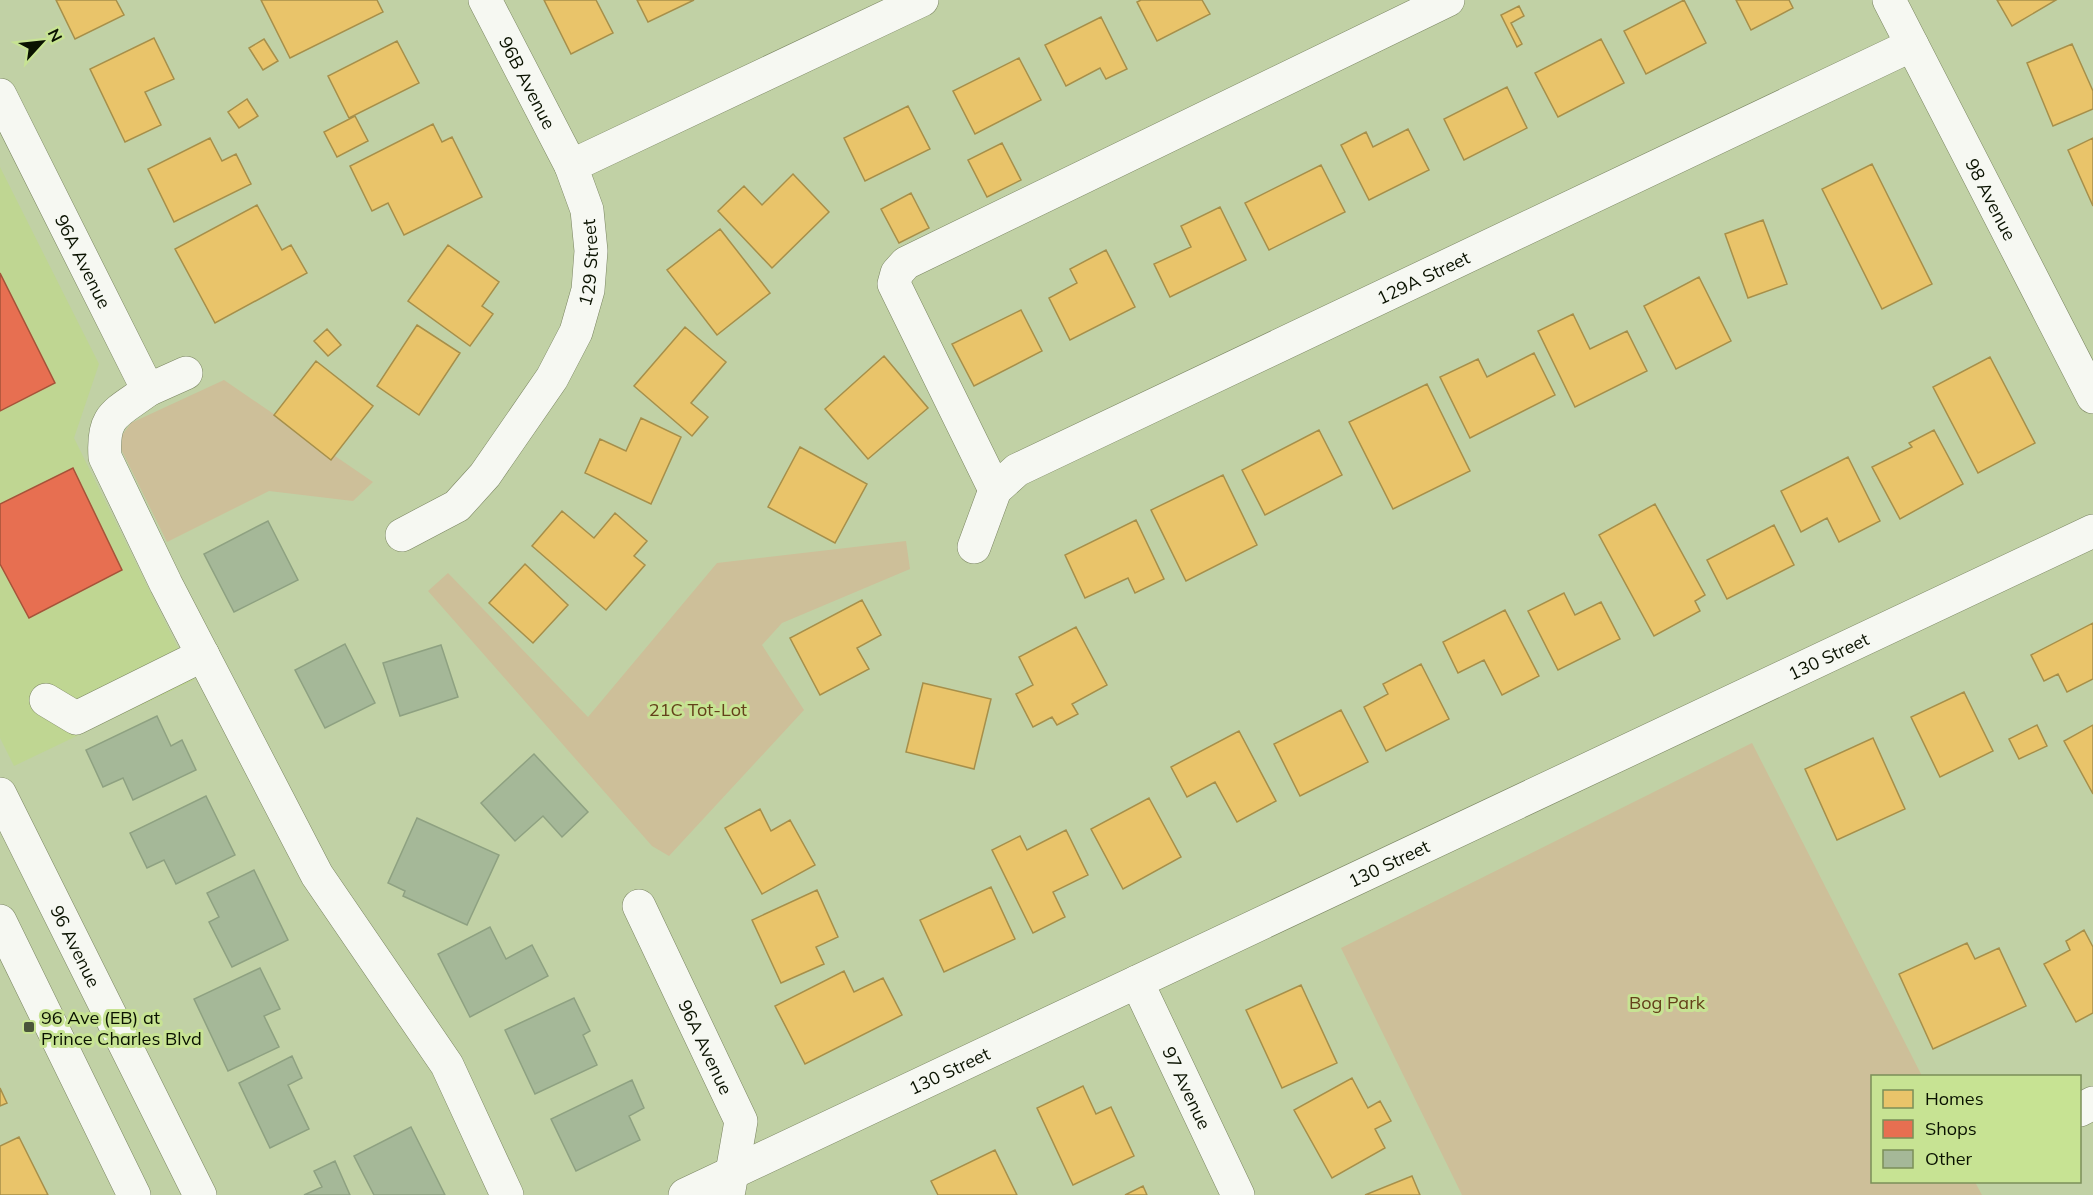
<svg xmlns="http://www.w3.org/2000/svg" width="2093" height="1195" font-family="Mulish,sans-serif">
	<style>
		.built { fill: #bfd692 }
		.green { fill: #cdbf99 }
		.homes { fill: #e9c46a; stroke: #a68f4a; stroke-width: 1.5 }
		.shops { fill: #e76f51; stroke: #a55339; stroke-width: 1.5 }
		.building { fill: #a5b898; stroke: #8ea181; stroke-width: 1.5 }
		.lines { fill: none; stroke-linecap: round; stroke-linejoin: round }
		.minor-casing { stroke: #7a8561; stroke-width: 34 }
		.major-casing { stroke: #7a8561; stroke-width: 34 }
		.minor { stroke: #f6f8f2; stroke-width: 33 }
		.major { stroke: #f6f8f2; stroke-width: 33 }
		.poi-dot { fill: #4a553a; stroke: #c7e393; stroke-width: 2 }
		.labels { text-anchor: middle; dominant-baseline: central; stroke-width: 6; stroke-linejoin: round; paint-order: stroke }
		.street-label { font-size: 18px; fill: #0a1200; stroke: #c7e393 }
		.park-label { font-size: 18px; fill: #64401a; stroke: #c7e393 }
		.poi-label { font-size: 18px; fill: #0a1200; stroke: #c7e393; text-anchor: start }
	</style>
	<rect width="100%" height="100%" fill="#c1d1a5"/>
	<path class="built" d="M 0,167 L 99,364 L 74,438 L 194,680 L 14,766 L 0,738 Z"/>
	<path class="green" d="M 224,380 L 373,482 L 353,501 L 269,491 L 167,542 L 120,447 L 120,438 L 131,423 Z
		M 906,541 L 910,569 L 782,623 L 762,645 L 804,710 L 669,856 L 652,846 L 428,591 L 448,573 L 588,717 L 717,563 Z
		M 1752,743 L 1922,1076 L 1872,1076 L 1872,1182 L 1975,1182 L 1982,1195 L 1462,1195 L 1341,948 Z"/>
	<path class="homes" d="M 56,0 L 116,0 L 124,15 L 75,39 Z
		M 261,0 L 377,0 L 383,12 L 290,58 Z
		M 544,0 L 596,0 L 613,33 L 571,54 Z
		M 637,0 L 694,0 L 648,22 Z
		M 1141,0 L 1202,0 L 1210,14 L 1157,41 L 1137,2 Z
		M 1684,0 L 1706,43 L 1646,74 L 1624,31 Z
		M 1736,0 L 1789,0 L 1793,8 L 1751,30 Z
		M 1997,0 L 2056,0 L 2012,26 Z
		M 1519,6 L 1524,16 L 1511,23 L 1522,44 L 1517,47 L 1501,15 Z
		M 1101,17 L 1127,69 L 1106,79 L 1100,68 L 1066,86 L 1045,45 Z
		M 154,38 L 174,79 L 145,92 L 161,125 L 125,142 L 90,69 Z
		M 264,39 L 278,61 L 263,70 L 249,48 Z
		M 1601,39 L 1624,83 L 1558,117 L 1535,73 Z
		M 397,41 L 419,83 L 349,118 L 328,76 Z
		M 2072,44 L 2093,91 L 2093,109 L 2053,126 L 2027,63 Z
		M 1019,58 L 1041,100 L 975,134 L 953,91 Z
		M 1507,87 L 1527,128 L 1464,160 L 1444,119 Z
		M 247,99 L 258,116 L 239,128 L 228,112 Z
		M 908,106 L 930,149 L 865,181 L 844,138 Z
		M 355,116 L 368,141 L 337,157 L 324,132 Z
		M 433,124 L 442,142 L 452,137 L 482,197 L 404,235 L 388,203 L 372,211 L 350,166 Z
		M 1408,129 L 1429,170 L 1369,200 L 1341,145 L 1366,132 L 1373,147 Z
		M 210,138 L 222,161 L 236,154 L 251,184 L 174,222 L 148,169 Z
		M 2093,138 L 2093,206 L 2068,150 Z
		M 1002,143 L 1021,180 L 987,197 L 968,160 Z
		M 1872,164 L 1932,284 L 1882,309 L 1822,189 Z
		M 1321,165 L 1345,212 L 1269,250 L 1245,203 Z
		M 793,174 L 829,212 L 772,268 L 718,211 L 744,186 L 762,205 Z
		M 911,193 L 929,228 L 899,243 L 881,209 Z
		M 257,205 L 282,250 L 291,245 L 307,273 L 215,323 L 175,249 Z
		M 1220,207 L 1246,260 L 1170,297 L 1154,264 L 1191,247 L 1181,226 Z
		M 1763,220 L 1787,284 L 1748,298 L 1725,234 Z
		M 720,229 L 770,293 L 717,335 L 667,270 Z
		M 448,245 L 499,282 L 482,306 L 493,314 L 470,346 L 408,301 Z
		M 1106,250 L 1135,307 L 1070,340 L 1049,298 L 1077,283 L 1070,269 Z
		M 1699,277 L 1731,341 L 1676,369 L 1644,306 Z
		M 1021,310 L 1042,351 L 974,386 L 952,344 Z
		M 1573,314 L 1590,349 L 1627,331 L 1647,371 L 1575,407 L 1538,331 Z
		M 417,325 L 460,353 L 419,415 L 377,386 Z
		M 685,327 L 726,362 L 691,403 L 708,417 L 692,436 L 634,386 Z
		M 327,329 L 341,345 L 328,356 L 314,341 Z
		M 1534,353 L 1555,395 L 1470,438 L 1440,377 L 1478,359 L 1487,377 Z
		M 884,356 L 928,408 L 868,459 L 825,409 Z
		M 1990,357 L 2035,443 L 1978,473 L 1933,387 Z
		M 316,361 L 373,406 L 331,460 L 274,415 Z
		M 1427,384 L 1470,471 L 1393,509 L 1349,422 Z
		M 641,418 L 681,437 L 651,504 L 585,473 L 600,439 L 626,451 Z
		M 1319,430 L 1342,475 L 1265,515 L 1242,470 Z
		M 1934,430 L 1963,484 L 1900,519 L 1872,467 L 1912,447 L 1909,443 Z
		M 800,447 L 867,484 L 835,543 L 768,507 Z
		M 1848,457 L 1880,521 L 1839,542 L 1827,518 L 1801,532 L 1781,491 Z
		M 1223,475 L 1257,545 L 1186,581 L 1151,510 Z
		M 1655,504 L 1705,595 L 1695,601 L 1700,611 L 1654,636 L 1599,535 Z
		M 562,511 L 594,538 L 615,513 L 647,541 L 634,556 L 645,565 L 606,610 L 532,546 Z
		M 1136,520 L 1164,579 L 1135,593 L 1128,578 L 1085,598 L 1065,555 Z
		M 1774,525 L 1794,565 L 1727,599 L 1707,560 Z
		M 525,564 L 568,605 L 533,643 L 489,603 Z
		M 1564,593 L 1575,615 L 1601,602 L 1620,639 L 1558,670 L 1528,611 Z
		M 862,600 L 881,635 L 857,648 L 869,669 L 820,695 L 790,638 Z
		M 1505,610 L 1539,676 L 1502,695 L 1484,660 L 1458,673 L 1443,642 Z
		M 2093,623 L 2093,679 L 2067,692 L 2058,674 L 2044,681 L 2031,655 Z
		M 1076,627 L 1107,685 L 1072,704 L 1078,714 L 1057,725 L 1052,717 L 1033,727 L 1016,694 L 1033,685 L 1019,657 Z
		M 1421,664 L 1449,719 L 1386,751 L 1364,707 L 1388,694 L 1383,684 Z
		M 923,683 L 991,699 L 974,769 L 906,752 Z
		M 1964,692 L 1993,751 L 1940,777 L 1911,717 Z
		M 1341,710 L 1368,762 L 1300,796 L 1274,744 Z
		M 2037,725 L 2047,746 L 2019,759 L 2009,739 Z
		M 2093,725 L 2093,794 L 2064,741 Z
		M 1239,731 L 1276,801 L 1237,822 L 1215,782 L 1187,797 L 1171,767 Z
		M 1873,738 L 1905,809 L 1837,840 L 1805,769 Z
		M 1149,798 L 1181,857 L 1123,889 L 1091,829 Z
		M 760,809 L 771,831 L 790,820 L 815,865 L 762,894 L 725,828 Z
		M 1066,830 L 1088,875 L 1053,892 L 1065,917 L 1033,933 L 992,850 L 1020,836 L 1027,850 Z
		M 991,887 L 1015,939 L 944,972 L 920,920 Z
		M 817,890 L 838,937 L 816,947 L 824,964 L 781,983 L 752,920 Z
		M 2084,930 L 2093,947 L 2093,1013 L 2076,1022 L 2044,964 L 2070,950 L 2066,941 Z
		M 1967,943 L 1975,959 L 1999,948 L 2026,1006 L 1933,1049 L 1899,974 Z
		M 844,971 L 854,992 L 883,978 L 902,1015 L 805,1064 L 775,1006 Z
		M 1301,985 L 1337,1063 L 1282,1088 L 1246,1010 Z
		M 1352,1078 L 1368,1108 L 1380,1101 L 1391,1121 L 1375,1129 L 1385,1148 L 1332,1178 L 1294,1110 Z
		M 1083,1086 L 1096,1114 L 1111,1107 L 1134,1156 L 1073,1185 L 1037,1108 Z
		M 0,1088 L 7,1103 L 0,1106 Z
		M 19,1137 L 48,1195 L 0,1195 L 0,1146 Z
		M 995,1150 L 1017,1195 L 938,1195 L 931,1181 Z
		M 1412,1176 L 1420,1195 L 1365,1195 Z
		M 1143,1186 L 1147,1195 L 1125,1195 Z"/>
	<path class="shops" d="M 0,273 L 55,383 L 0,411 Z
		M 73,468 L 122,570 L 29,618 L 0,564 L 0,504 Z"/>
	<path class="building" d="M 268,521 L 298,580 L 234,612 L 204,554 Z
		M 345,644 L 375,703 L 325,728 L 295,670 Z
		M 441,645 L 458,697 L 400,716 L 383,663 Z
		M 157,716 L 171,746 L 182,740 L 196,770 L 133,800 L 123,778 L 103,787 L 86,750 Z
		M 534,754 L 588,812 L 562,837 L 543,816 L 515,841 L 481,803 Z
		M 206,796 L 235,855 L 176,884 L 164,860 L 147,868 L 130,833 Z
		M 417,818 L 499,855 L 467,925 L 403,896 L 405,891 L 388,883 Z
		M 254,870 L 288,940 L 232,967 L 209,922 L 219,917 L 207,893 Z
		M 490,927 L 506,959 L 532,945 L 548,976 L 470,1017 L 438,954 Z
		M 260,968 L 280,1009 L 264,1016 L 279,1047 L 228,1071 L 194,999 Z
		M 574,998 L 590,1031 L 583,1035 L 597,1065 L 535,1094 L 505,1030 Z
		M 292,1056 L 302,1078 L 288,1085 L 309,1129 L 270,1148 L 239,1083 Z
		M 632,1080 L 644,1108 L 629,1116 L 640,1140 L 576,1171 L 551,1119 Z
		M 411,1127 L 445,1195 L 374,1195 L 354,1156 Z
		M 335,1161 L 350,1195 L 304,1195 L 322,1187 L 314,1171 Z"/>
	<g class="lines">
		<defs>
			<g id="minor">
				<path id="s1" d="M 485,0 L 571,166"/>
				<path id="s2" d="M 1889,0 L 2093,397"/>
				<path id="s3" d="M 0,95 L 148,390 L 186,373"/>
				<path d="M 148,390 C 116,414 102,414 105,457 L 166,584 L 317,875 L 447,1065 L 507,1195"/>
				<path d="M 995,490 L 894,284 L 897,273 L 906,263 L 1448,0"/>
				<path id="s4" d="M 402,535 L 457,506 L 485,475 L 552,378 L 576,332 L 588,290 L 591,251 L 587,210 L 571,166 L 922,0"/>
				<path id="s5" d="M 974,547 L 995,490 L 1017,470 L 1912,45"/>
				<path d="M 46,700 L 76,718 L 203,655"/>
				<path id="s6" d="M 639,906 L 741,1121 L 729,1190"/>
				<path id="s7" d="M 1137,982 L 1238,1195"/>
				<path d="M 2080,1110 L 2093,1103"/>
				<path id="s8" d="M 685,1195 L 2093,531"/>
			</g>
			<g id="major">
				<path id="s9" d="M 0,794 L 200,1195"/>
				<path d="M 0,921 L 134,1195"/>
			</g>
		</defs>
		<use href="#minor" class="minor-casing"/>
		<use href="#major" class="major-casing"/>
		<use href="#minor" class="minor"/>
		<use href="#major" class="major"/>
	</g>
	<rect class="poi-dot" x="23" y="1021" width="12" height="12" rx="3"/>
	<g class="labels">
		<g class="street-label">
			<text stroke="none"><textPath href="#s1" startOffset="93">96B Avenue</textPath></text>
			<text stroke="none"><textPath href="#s2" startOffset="224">98 Avenue</textPath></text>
			<text stroke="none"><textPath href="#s3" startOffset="186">96A Avenue</textPath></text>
			<text stroke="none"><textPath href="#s4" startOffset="345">129 Street</textPath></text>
			<text stroke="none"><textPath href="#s5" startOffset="540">129A Street</textPath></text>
			<text stroke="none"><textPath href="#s8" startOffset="1264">130 Street</textPath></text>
			<text stroke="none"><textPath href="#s8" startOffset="778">130 Street</textPath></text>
			<text stroke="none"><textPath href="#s9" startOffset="170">96 Avenue</textPath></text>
			<text stroke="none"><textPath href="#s6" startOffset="156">96A Avenue</textPath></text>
			<text stroke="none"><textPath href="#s8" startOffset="292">130 Street</textPath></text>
			<text stroke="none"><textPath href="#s7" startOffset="117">97 Avenue</textPath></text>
		</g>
		<g class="park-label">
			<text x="698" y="709">21C Tot-Lot</text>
			<text x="1667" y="1002">Bog Park</text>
		</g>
		<g class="poi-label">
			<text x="41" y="1017">96 Ave (EB) at<tspan x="41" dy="21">Prince Charles Blvd</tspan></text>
		</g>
	</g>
	<rect x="1871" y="1075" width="210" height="108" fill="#c7e393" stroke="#7b8f58" stroke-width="1.5"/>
	<rect x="1883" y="1090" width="30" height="18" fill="#e9c46a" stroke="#7b8f58" stroke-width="1.5"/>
	<text x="1925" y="1105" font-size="18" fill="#0a1200">Homes</text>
	<rect x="1883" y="1120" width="30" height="18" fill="#e76f51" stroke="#7b8f58" stroke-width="1.5"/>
	<text x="1925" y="1135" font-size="18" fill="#0a1200">Shops</text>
	<rect x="1883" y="1150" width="30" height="18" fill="#a5b898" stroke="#7b8f58" stroke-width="1.5"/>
	<text x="1925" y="1165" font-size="18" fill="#0a1200">Other</text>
	<g transform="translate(42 42) rotate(63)" stroke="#c7e393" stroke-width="4.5" paint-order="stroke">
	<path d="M0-4.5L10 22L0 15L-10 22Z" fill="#0a1200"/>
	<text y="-9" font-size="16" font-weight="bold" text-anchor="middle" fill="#0a1200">N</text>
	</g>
</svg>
